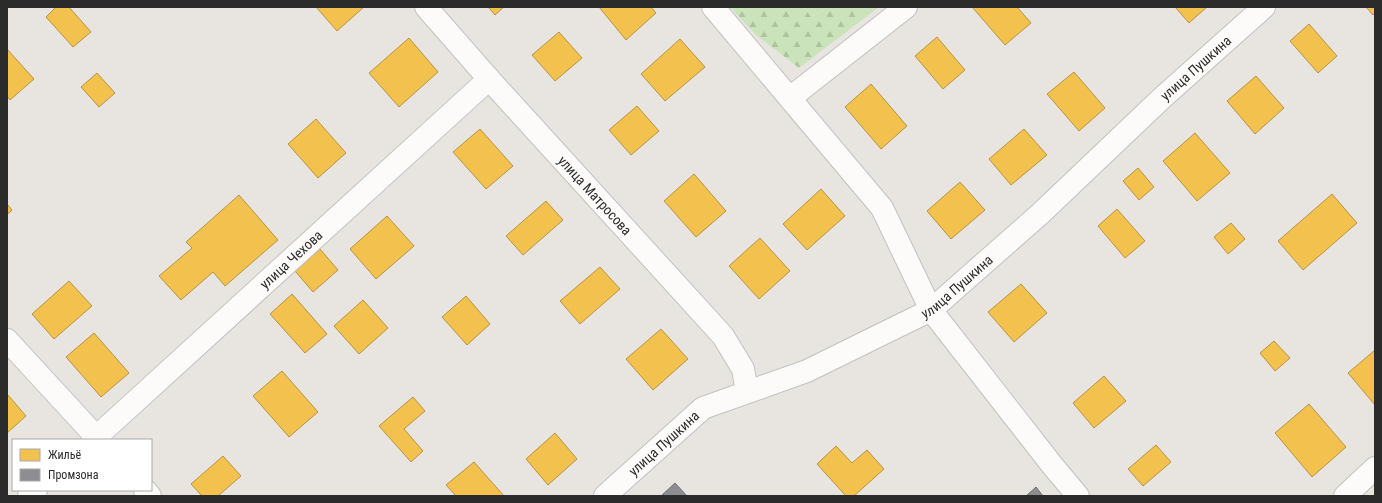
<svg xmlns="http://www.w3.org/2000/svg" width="1382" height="503" font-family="'Roboto Condensed',sans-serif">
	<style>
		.grass { fill: #cbe3ba }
		.forest { fill: url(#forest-firs) }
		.homes { fill: #f2c14e; stroke: #b69444 }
		.industry { fill: #8d8d92; stroke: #707073 }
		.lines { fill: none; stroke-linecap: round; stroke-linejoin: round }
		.minor-casing { stroke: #c2c1c1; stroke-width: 24 }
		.minor { stroke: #fcfbfa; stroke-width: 22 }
		.labels { text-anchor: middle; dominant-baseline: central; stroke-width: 4; stroke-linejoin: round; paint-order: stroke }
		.street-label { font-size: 14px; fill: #2b2b2b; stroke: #fff }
	</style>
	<defs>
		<pattern id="forest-firs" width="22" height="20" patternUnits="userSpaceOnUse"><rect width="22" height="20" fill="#cbe3ba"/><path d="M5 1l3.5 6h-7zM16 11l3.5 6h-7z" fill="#aec3a0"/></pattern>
	</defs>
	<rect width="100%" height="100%" fill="#e8e5e0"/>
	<path class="grass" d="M 804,7 L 829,7 L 810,17 Z"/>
	<path class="forest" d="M 730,7 L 804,7 L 811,17 L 829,7 L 879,7 L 799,68 L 756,35 Z"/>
	<path class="homes" d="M 56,7 L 69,7 L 91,32 L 73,47 L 46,17 Z
		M 316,7 L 364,7 L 337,31 Z
		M 488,7 L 504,7 L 495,15 Z
		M 599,7 L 651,7 L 656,13 L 626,40 Z
		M 972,7 L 1017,7 L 1031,23 L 1005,45 Z
		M 1175,7 L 1207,7 L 1189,23 Z
		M 1366,7 L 1375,7 L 1375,13 L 1373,15 Z
		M 1309,24 L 1337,56 L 1318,73 L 1290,41 Z
		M 559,32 L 582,58 L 555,81 L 532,55 Z
		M 937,37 L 965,70 L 943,89 L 915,56 Z
		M 409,38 L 438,72 L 399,107 L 369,73 Z
		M 680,39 L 705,67 L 665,101 L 641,74 Z
		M 7,49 L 34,79 L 10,100 L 7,96 Z
		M 1074,72 L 1105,108 L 1079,131 L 1047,94 Z
		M 97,73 L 115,93 L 99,107 L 81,87 Z
		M 1256,76 L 1284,108 L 1255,134 L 1227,101 Z
		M 871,84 L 907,126 L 881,149 L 845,107 Z
		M 637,106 L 659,131 L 631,155 L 609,130 Z
		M 316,119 L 346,153 L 318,178 L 288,144 Z
		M 480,129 L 513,166 L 486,189 L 453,152 Z
		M 1024,129 L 1047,155 L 1011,185 L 989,159 Z
		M 1195,133 L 1230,173 L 1197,201 L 1163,161 Z
		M 1138,168 L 1154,187 L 1139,200 L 1123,181 Z
		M 694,174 L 726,211 L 696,237 L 664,201 Z
		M 960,182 L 985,210 L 951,239 L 927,211 Z
		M 821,189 L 845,216 L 807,250 L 783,224 Z
		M 1332,194 L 1357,223 L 1303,270 L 1278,241 Z
		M 239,195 L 278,240 L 225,286 L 213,272 L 181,300 L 159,276 L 192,248 L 186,242 Z
		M 546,201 L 563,220 L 523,255 L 506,236 Z
		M 7,204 L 12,210 L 7,215 Z
		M 1117,209 L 1145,241 L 1125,258 L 1098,226 Z
		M 387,216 L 414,246 L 376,279 L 350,249 Z
		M 1231,223 L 1245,239 L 1228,254 L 1214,237 Z
		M 760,238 L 790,271 L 759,299 L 729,266 Z
		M 320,249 L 338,270 L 313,292 L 295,271 Z
		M 600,267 L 620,289 L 580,324 L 560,301 Z
		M 69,281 L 92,306 L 54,339 L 32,314 Z
		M 1021,284 L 1047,313 L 1014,342 L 988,312 Z
		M 292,294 L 327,334 L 305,353 L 270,314 Z
		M 466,296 L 490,324 L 467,345 L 442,317 Z
		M 363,300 L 388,328 L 359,354 L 334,326 Z
		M 661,329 L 688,359 L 653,390 L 626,359 Z
		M 94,333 L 129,373 L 101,397 L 66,357 Z
		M 1274,341 L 1290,358 L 1275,371 L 1260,353 Z
		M 1375,350 L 1375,405 L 1348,373 Z
		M 282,371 L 318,412 L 289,437 L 253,396 Z
		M 1104,376 L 1126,401 L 1094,428 L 1073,403 Z
		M 8,395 L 26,416 L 7,433 L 7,396 Z
		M 413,397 L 425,411 L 404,429 L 423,451 L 411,462 L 379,426 Z
		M 1309,404 L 1346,447 L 1312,477 L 1275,433 Z
		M 555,433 L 577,459 L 548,485 L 526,459 Z
		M 1156,445 L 1171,462 L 1143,486 L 1128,469 Z
		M 836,446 L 852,463 L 867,450 L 884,469 L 854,496 L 846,496 L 817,464 Z
		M 223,456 L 241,476 L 218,496 L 202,496 L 191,484 Z
		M 474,462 L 504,496 L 456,496 L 446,485 Z"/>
	<path class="industry" d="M 675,483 L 687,496 L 661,496 Z
		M 1036,487 L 1043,496 L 1026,496 Z"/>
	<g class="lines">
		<defs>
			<g id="minor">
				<path id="s1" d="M 426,7 L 489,79 L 723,336 L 743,369 L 747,392"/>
				<path d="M 713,7 L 882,208 L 931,310 L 1052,465 L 1078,496"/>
				<path d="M 790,98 L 906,7"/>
				<path d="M 7,340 L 99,440"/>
				<path id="s2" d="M 93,440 L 489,79"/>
				<path d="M 145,490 L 150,496"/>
				<path d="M 29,496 L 36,490"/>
				<path id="s3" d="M 605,496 L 703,408 L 807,371 L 931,310 L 1040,214 L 1162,98 L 1264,7"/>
				<path d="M 1345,496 L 1375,468"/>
			</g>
		</defs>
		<use href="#minor" class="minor-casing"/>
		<use href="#minor" class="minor"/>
	</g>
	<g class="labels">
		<g class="street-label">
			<text stroke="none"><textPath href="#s3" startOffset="739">улица Пушкина</textPath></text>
			<text stroke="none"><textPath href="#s1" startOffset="253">улица Матросова</textPath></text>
			<text stroke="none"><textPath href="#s2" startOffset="268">улица Чехова</textPath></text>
			<text stroke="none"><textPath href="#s3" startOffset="415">улица Пушкина</textPath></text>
			<text stroke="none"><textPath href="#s3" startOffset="79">улица Пушкина</textPath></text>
		</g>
	</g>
	<rect width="1382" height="503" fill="none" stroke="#2b2b2b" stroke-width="16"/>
	<rect x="12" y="439" width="140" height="52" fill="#ffffff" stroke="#aaaaaa"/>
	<rect x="20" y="449" width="20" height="12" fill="#f2c14e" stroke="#aaaaaa"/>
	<text x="48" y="459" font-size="12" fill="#2b2b2b">Жильё</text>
	<rect x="20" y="469" width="20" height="12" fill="#8d8d92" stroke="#aaaaaa"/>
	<text x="48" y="479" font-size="12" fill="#2b2b2b">Промзона</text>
</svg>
